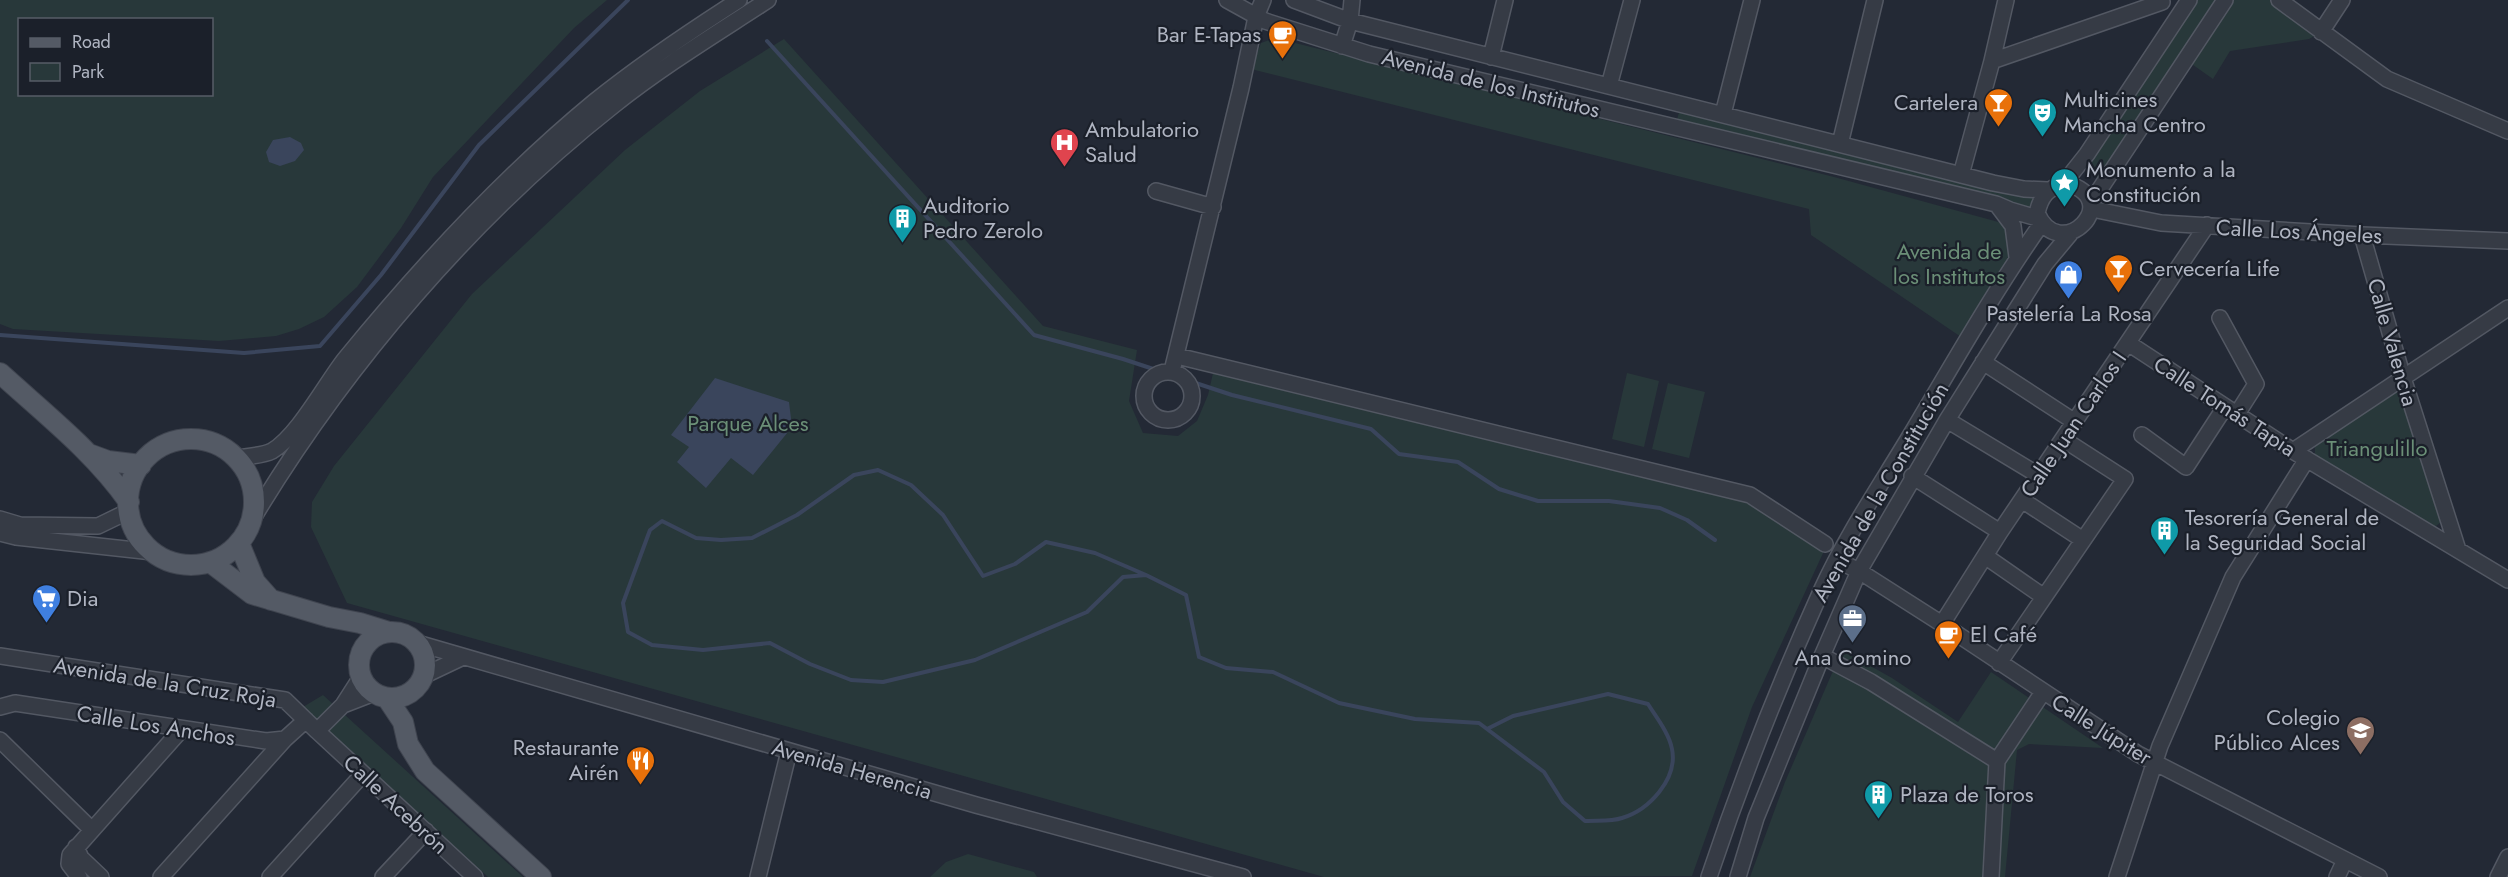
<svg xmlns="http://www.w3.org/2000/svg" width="2508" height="877" font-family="Jost,sans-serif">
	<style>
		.green { fill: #28383a; fill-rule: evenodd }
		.water { fill: #3a455c }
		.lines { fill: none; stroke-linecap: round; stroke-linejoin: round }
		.stream { stroke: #3a455c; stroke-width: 4 }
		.minor-casing { stroke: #535863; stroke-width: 18 }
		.major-casing { stroke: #3f444f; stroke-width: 22 }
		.minor { stroke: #363b45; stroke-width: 15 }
		.major { stroke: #545a65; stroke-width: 20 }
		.labels { text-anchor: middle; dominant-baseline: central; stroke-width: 4.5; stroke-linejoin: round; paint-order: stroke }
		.poi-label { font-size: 22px; fill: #b0b5c2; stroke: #1b202a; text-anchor: start }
		.street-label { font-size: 22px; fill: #b0b5c2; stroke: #1b202a }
		.park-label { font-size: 22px; fill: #6b8f77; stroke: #1b202a }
	</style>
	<rect width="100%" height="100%" fill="#232935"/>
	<path class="green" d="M 0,0 L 607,0 L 574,28 L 433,177 L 401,228 L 357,287 L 324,317 L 299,329 L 276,336 L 219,341 L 13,329 L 0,324 ZM 20,20 L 212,20 L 212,94 L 20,94 Z
		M 2198,0 L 2217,0 L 2097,178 L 2085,167 Z
		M 2225,0 L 2279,0 L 2321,32 L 2309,39 L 2230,51 L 2213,79 L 2186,60 Z
		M 1275,38 L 1834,177 L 2013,226 L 2017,257 L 1967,341 L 1811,235 L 1809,209 L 1251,69 L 1261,43 Z
		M 784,39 L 1043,326 L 1137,350 L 1129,401 L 1143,433 L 1178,436 L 1197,421 L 1208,395 L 1214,369 L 1745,500 L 1824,551 L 1752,707 L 1692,876 L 1324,877 L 347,603 L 311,527 L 312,502 L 334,466 L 472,294 L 625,150 L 700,91 Z
		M 1681,105 L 2048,190 L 2037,213 L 1675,127 Z
		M 1627,373 L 1659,381 L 1644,447 L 1612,439 Z
		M 1668,383 L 1705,392 L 1689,458 L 1652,449 Z
		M 2393,390 L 2402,396 L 2443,521 L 2433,528 L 2315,457 L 2315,444 Z
		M 1842,650 L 1892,678 L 1958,722 L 1991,672 L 2103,748 L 2029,744 L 2017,750 L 2005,877 L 1750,877 L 1785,782 Z
		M 323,695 L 523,877 L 488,877 L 303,707 Z
		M 968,854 L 1034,872 L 1037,877 L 930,877 L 946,862 Z"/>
	<path class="water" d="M 290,137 L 301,143 L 304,150 L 295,161 L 280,166 L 269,162 L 266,152 L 273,140 Z
		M 715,378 L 789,402 L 792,427 L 753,475 L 731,458 L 706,488 L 677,462 L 689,447 L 671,435 Z"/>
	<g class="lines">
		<path class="stream" d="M 767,41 L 1034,335 L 1123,359 L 1232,395 L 1371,429 L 1399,454 L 1458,462 L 1499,489 L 1538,501 L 1609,501 L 1660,508 L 1687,520 L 1715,540
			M 0,335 L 244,353 L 320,346 L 381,275 L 479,145 L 628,0
			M 1146,575 L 1123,577 L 1087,612 L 975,660 L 883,682 L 851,680 L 810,664 L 770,643 L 703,650 L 652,645 L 628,632 L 623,603 L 650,530 L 662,521 L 696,538 L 721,540 L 752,538 L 797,515 L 854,475 L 878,470 L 911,485 L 943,515 L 983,576 L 1015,564 L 1046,542 L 1095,553 L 1146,575 L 1186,595 L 1199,657 L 1226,668 L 1273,672 L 1339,703 L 1415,719 L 1479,723 L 1487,729 L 1513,716 L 1608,694 L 1648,704 C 1656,717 1669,733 1672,749 C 1678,779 1649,810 1622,818 C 1611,822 1596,820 1585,821 L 1563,802 L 1544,772 L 1487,729"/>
		<defs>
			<path id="minor" d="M 1227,0 L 1265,21 L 1369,54 L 1996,204 L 2010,210 L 2040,219
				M 1294,0 L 1350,21 L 1993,183 L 2024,189 L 2048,190
				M 2279,0 L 2387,79 L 2508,131
				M 2321,32 L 2342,0
				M 1342,46 L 1350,21 L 1352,0
				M 1491,57 L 1505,0
				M 1992,61 L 2162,2
				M 1609,86 L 1632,0
				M 1723,114 L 1752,0
				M 1840,144 L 1875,0
				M 1961,175 L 1992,61 L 2006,0
				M 2064,183 L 2087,154 L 2189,0
				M 2064,183 C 2128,198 2060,267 2037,213 C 2041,196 2047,189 2064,183 Z
				M 1156,191 L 1213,207
				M 2092,201 L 2225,0
				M 1998,206 L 2013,226 L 2017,257
				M 2092,209 L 2161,223 L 2362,235 L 2508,241
				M 2362,235 L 2403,378 L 2458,550
				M 2220,318 L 2256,384 L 2237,414
				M 2128,343 L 2293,451 L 2508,580
				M 1177,356 L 1750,495 L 1825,544
				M 1983,362 L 2075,422
				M 1172,371 L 1241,88 L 1256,17 L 1263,0
				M1144 396a24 24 0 1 1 48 0a24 24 0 1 1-48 0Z
				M 1947,420 L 2038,475
				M 2142,435 L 2186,467 L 2225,407
				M 2293,451 L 2508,308
				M 236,458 C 248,456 262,456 272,451 C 298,436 326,383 345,359 C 421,266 502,178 594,102 C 640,65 689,32 739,0
				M 1912,476 L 2000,532
				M 2022,500 L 2083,540
				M 0,519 L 20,525 L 98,526 L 129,511
				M 252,520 C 345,365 472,217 614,105 C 663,66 716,34 768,0
				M 0,533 L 16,537 L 153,552
				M 1985,556 L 2044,597
				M 1837,560 L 1859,571 L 1942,624 L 2138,754 L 2379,877
				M 1942,624 L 2000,532 L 2207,225
				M 417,643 L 976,805 L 1243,877
				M 0,656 L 285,700 L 317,731 L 343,705 L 361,677
				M 1822,656 L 1871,682 L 1997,761
				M 1999,663 L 2125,479 L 2063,439
				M 423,676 L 463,657
				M 343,705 L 374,693
				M 0,707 L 15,703 L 266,741 L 285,739 L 306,720
				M 317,731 L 475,877
				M 0,740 L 92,830
				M 76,847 L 81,858 L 101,877
				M 79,877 L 69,864 L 70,855 L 181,730
				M 161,877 L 285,739
				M 270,877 L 363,774
				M 383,877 L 426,831
				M 758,877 L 789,751
				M 1709,877 C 1741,781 1780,682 1822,589 C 1846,536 1880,486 1910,436 C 1953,364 1994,291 2042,223
				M 1738,877 L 1756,818 L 1822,656 L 1859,571 L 1947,420 L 2045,264 L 2070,234
				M 1991,877 L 1997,761 L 2043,692
				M 2117,877 L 2160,746 L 2233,577 L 2307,459
				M 2337,877 L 2345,860
				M 2498,877 L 2508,857"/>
			<path id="major" d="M 0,373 C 45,414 94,452 129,502
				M128 502a63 63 0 1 1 126 0a63 63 0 1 1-126 0Z
				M 89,454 L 108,461 L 141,465
				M 239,543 L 255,582 L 271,600
				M 210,562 L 252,594 L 329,617 L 360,623 L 389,632
				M359 665a33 33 0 1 1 66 0a33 33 0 1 1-66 0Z
				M 387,698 L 403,722 L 408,744 L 425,771 L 541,877"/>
		</defs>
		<use href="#minor" class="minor-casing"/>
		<use href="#major" class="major-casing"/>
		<use href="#minor" class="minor"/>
		<use href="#major" class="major"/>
	</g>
	<defs>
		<symbol id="cafe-pin" viewBox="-11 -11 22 30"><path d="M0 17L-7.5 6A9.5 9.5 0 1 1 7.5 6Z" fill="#e8710a" stroke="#1b202a"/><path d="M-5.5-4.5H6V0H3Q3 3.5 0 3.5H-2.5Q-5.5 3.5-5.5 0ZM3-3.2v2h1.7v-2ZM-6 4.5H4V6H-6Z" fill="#fff"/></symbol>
		<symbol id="bar-pin" viewBox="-11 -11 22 30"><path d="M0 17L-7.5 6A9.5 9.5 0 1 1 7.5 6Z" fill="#e8710a" stroke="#1b202a"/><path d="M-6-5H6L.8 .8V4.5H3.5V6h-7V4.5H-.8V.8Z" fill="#fff"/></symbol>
		<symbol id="theatre-pin" viewBox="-11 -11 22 30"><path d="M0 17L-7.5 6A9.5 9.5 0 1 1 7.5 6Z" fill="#0f9aa8" stroke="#1b202a"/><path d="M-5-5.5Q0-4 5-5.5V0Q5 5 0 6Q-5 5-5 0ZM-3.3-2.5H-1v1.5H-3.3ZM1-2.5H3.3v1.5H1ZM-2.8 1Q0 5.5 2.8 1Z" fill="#fff"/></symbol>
		<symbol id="hospital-pin" viewBox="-11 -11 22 30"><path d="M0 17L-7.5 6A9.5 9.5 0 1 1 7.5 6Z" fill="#e0444e" stroke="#1b202a"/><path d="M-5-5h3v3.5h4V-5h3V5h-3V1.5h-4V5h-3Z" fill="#fff"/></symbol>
		<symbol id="sight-pin" viewBox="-11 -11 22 30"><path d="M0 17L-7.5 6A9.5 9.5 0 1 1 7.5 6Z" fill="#0f9aa8" stroke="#1b202a"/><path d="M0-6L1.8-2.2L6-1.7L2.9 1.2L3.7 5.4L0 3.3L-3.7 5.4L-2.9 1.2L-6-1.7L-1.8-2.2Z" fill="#fff"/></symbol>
		<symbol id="building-pin" viewBox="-11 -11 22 30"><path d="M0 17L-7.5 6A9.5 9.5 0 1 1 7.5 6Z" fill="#0f9aa8" stroke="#1b202a"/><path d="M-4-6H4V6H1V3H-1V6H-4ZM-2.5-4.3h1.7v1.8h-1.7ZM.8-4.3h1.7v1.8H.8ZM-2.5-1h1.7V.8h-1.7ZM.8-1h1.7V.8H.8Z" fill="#fff"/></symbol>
		<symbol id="shop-pin" viewBox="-11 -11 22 30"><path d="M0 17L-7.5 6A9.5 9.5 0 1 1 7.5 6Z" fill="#3f7fe0" stroke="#1b202a"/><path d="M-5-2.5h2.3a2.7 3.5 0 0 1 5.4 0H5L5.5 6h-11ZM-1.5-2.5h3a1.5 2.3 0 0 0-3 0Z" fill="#fff"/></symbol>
		<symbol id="supermarket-pin" viewBox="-11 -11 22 30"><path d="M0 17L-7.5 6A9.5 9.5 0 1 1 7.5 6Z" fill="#3f7fe0" stroke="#1b202a"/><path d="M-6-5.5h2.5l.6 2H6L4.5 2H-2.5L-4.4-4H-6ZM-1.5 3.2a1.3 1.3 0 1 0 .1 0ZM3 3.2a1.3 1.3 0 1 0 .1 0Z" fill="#fff"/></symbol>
		<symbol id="office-pin" viewBox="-11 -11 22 30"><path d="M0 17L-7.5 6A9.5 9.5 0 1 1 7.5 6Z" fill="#5c6f8a" stroke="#1b202a"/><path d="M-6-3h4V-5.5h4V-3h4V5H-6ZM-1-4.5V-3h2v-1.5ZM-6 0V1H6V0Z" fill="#fff"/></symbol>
		<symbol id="school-pin" viewBox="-11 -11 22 30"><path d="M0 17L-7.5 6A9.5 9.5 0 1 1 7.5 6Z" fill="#8d6e63" stroke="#1b202a"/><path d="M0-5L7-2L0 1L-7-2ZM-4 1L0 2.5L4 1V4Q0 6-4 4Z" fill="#fff"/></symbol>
		<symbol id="restaurant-pin" viewBox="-11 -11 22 30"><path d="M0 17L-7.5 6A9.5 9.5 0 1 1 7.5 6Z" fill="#e8710a" stroke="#1b202a"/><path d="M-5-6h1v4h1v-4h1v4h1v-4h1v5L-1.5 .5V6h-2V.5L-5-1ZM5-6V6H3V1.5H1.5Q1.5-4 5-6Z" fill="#fff"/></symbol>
	</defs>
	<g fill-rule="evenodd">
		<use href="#cafe-pin" x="1266" y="18" width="33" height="45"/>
		<use href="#bar-pin" x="1982" y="86" width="33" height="45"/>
		<use href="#theatre-pin" x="2026" y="96" width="33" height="45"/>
		<use href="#hospital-pin" x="1048" y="126" width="33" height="45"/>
		<use href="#sight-pin" x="2048" y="166" width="33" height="45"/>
		<use href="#building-pin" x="886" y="202" width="33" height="45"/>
		<use href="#bar-pin" x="2102" y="252" width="33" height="45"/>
		<use href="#shop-pin" x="2052" y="258" width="33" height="45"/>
		<use href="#building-pin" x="2148" y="514" width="33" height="45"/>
		<use href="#supermarket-pin" x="30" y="582" width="33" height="45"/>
		<use href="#office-pin" x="1836" y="602" width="33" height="45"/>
		<use href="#cafe-pin" x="1932" y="618" width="33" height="45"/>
		<use href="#school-pin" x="2344" y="714" width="33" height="45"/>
		<use href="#restaurant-pin" x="624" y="744" width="33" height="45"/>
		<use href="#building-pin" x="1862" y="778" width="33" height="45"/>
	</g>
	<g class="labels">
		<g class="poi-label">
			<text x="1261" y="34" text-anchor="end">Bar E-Tapas</text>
			<text x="2064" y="99">Multicines<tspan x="2064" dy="25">Mancha Centro</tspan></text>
			<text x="1978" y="102" text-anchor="end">Cartelera</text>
			<text x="1085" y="129">Ambulatorio<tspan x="1085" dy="25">Salud</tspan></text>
			<text x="2086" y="169">Monumento a la<tspan x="2086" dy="25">Constitución</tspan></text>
			<text x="923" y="205">Auditorio<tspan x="923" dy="25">Pedro Zerolo</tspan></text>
			<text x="2139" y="268">Cervecería Life</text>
			<text x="2069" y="313" text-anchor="middle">Pastelería La Rosa</text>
			<text x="2185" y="517">Tesorería General de<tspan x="2185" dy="25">la Seguridad Social</tspan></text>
			<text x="67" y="598">Dia</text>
			<text x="1970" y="634">El Café</text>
			<text x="1853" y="657" text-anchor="middle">Ana Comino</text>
			<text x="2340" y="717" text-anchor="end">Colegio<tspan x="2340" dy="25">Público Alces</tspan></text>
			<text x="619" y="747" text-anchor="end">Restaurante<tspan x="619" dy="25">Airén</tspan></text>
			<text x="1900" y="794">Plaza de Toros</text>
		</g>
		<g class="street-label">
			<text transform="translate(1491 83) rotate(14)">Avenida de los Institutos</text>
			<text transform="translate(2299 231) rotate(3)">Calle Los Ángeles</text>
			<text transform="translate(2393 342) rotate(74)">Calle Valencia</text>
			<text transform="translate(2225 406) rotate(33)">Calle Tomás Tapia</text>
			<text transform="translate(2073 424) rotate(-56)">Calle Juan Carlos I</text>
			<text transform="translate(1880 492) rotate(-60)">Avenida de la Constitución</text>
			<text transform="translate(165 682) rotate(9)">Avenida de la Cruz Roja</text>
			<text transform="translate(156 725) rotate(9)">Calle Los Anchos</text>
			<text transform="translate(2102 729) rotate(32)">Calle Júpiter</text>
			<text transform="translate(852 769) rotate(16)">Avenida Herencia</text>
			<text transform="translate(396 804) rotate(43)">Calle Acebrón</text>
		</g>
		<g class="park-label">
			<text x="1949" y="251">Avenida de<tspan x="1949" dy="25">los Institutos</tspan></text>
			<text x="748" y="423">Parque Alces</text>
			<text x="2377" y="448">Triangulillo</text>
		</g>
	</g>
	<rect x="18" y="18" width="195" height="78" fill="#1b202a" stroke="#575c67" stroke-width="1.5"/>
	<rect x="30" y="38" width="30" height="9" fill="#545a65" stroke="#575c67" stroke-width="1.5"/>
	<text x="72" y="48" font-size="18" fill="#b0b5c2">Road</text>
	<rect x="30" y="63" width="30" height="18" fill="#28383a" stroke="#575c67" stroke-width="1.5"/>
	<text x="72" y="78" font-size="18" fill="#b0b5c2">Park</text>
</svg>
